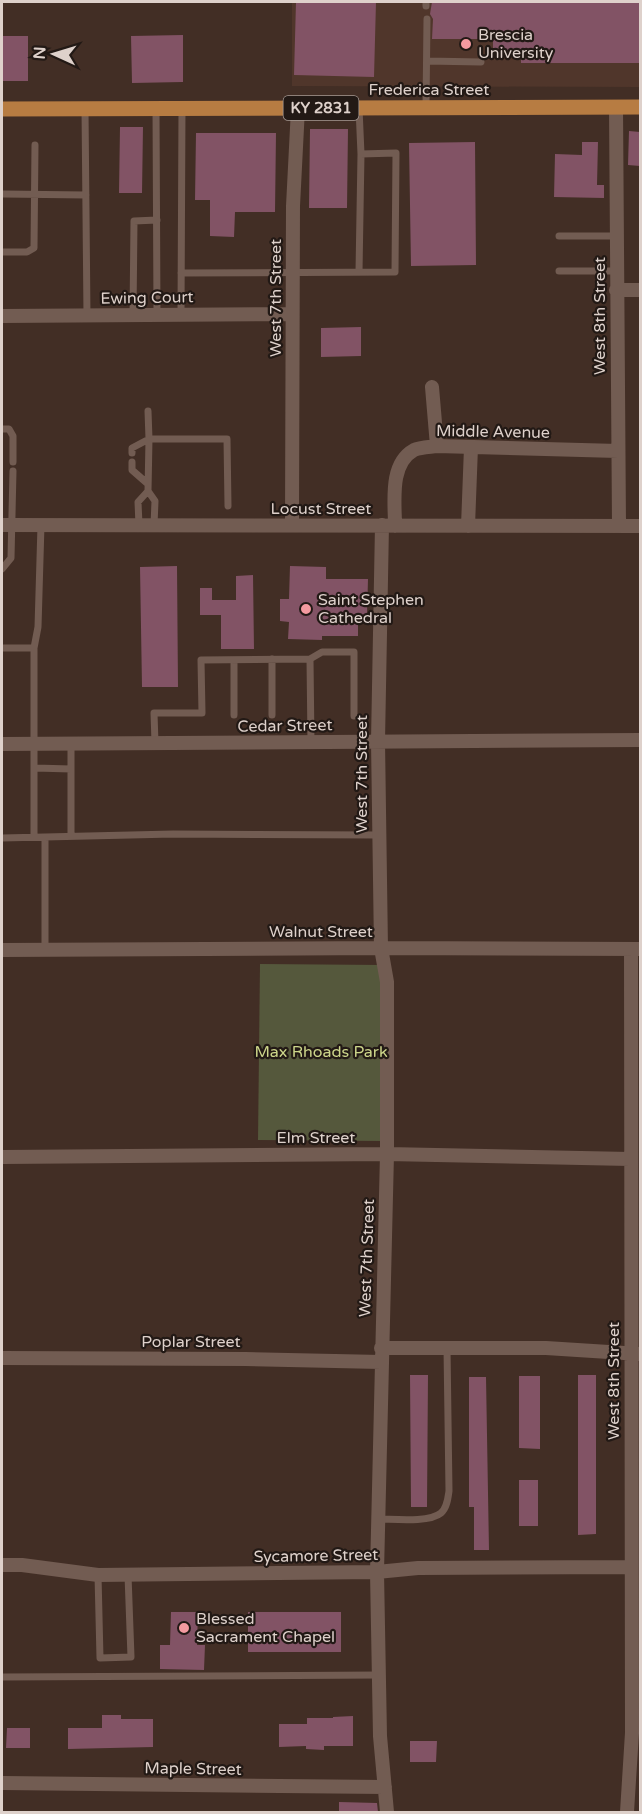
<svg xmlns="http://www.w3.org/2000/svg" width="642" height="1814" font-family="'Varela Round',sans-serif">
	<style>
		.built { fill: #50362b }
		.green { fill: #55583c }
		.building { fill: #825365 }
		.lines { fill: none; stroke-linecap: round; stroke-linejoin: round }
		.lane { stroke: #725c52; stroke-width: 7 }
		.street { stroke: #725c52; stroke-width: 14 }
		.primary { stroke: #b77c42; stroke-width: 15 }
		.poi-dot { fill: #f49aa0; stroke: #221915; stroke-width: 2 }
		.labels { text-anchor: middle; dominant-baseline: central; stroke-width: 4.5; stroke-linejoin: round; paint-order: stroke }
		.shield { fill: #221915; stroke: #a69a94; stroke-width: 1.5 }
		.shield-label { font-size: 15px; font-weight: bold; fill: #ded1cb }
		.poi-label { font-size: 16px; fill: #ded1cb; stroke: #221915; text-anchor: start }
		.street-label { font-size: 16px; fill: #ded1cb; stroke: #221915 }
		.park-label { font-size: 16px; fill: #ccd58a; stroke: #221915 }
	</style>
	<rect width="100%" height="100%" fill="#422e25"/>
	<path class="built" d="M 292,2 L 640,2 L 640,87 L 292,86 Z"/>
	<path class="green" d="M 260,964 L 384,965 L 382,1141 L 258,1140 Z"/>
	<path class="building" d="M 296,2 L 376,2 L 374,77 L 294,75 Z
		M 432,2 L 640,2 L 640,63 L 521,63 L 521,52 L 493,52 L 493,39 L 432,39 L 433,19 L 430,14 Z
		M 183,35 L 183,82 L 132,83 L 131,36 Z
		M 2,36 L 28,36 L 28,81 L 2,81 Z
		M 120,127 L 143,127 L 142,193 L 119,193 Z
		M 310,129 L 348,129 L 347,208 L 309,208 Z
		M 629,131 L 640,132 L 640,166 L 628,165 Z
		M 196,133 L 276,133 L 275,212 L 235,212 L 234,237 L 210,236 L 210,200 L 195,200 Z
		M 475,142 L 476,265 L 411,266 L 409,143 Z
		M 582,142 L 598,142 L 597,185 L 604,185 L 604,198 L 554,197 L 555,154 L 582,155 Z
		M 361,327 L 361,356 L 321,357 L 321,328 Z
		M 177,566 L 178,687 L 142,687 L 140,567 Z
		M 290,566 L 326,567 L 326,579 L 368,579 L 367,616 L 358,616 L 358,636 L 322,636 L 322,640 L 288,639 L 289,622 L 280,621 L 280,599 L 289,599 Z
		M 253,575 L 254,649 L 221,649 L 221,615 L 200,615 L 200,588 L 212,588 L 212,600 L 236,600 L 236,576 Z
		M 410,1375 L 428,1375 L 427,1507 L 411,1507 Z
		M 578,1375 L 596,1375 L 596,1534 L 578,1535 Z
		M 519,1376 L 540,1376 L 540,1449 L 519,1448 Z
		M 469,1377 L 486,1377 L 489,1550 L 474,1550 L 474,1507 L 469,1507 Z
		M 519,1480 L 538,1480 L 538,1526 L 519,1526 Z
		M 171,1612 L 198,1612 L 197,1645 L 205,1645 L 204,1670 L 160,1669 L 160,1645 L 170,1645 Z
		M 248,1612 L 341,1612 L 341,1652 L 248,1652 Z
		M 102,1715 L 121,1715 L 121,1719 L 153,1719 L 153,1747 L 68,1749 L 68,1728 L 102,1728 Z
		M 353,1716 L 353,1746 L 324,1746 L 324,1750 L 306,1749 L 306,1746 L 279,1747 L 279,1724 L 307,1724 L 307,1718 L 333,1718 L 333,1717 Z
		M 7,1728 L 30,1728 L 30,1748 L 6,1748 Z
		M 410,1741 L 437,1741 L 436,1762 L 410,1762 Z
		M 339,1802 L 377,1803 L 378,1812 L 339,1812 Z"/>
	<g class="lines">
		<path class="lane" d="M 426,6 L 426,2
			M 427,61 L 481,62
			M 426,107 L 427,19
			M 156,108 L 157,315
			M 85,109 L 87,316
			M 3,194 L 86,195
			M 559,236 L 616,236
			M 2,252 L 27,252 L 34,248 L 35,145
			M 559,271 L 616,271
			M 359,272 L 361,154
			M 181,273 L 395,272 L 396,153 L 361,154 L 359,108
			M 181,314 L 182,108
			M 133,315 L 134,221 L 157,220
			M 2,429 L 9,429 L 13,436 L 13,462
			M 132,453 L 132,448 L 149,439 L 148,411
			M 132,462 L 132,470 L 148,484
			M 139,525 L 138,502 L 148,491
			M 154,525 L 155,501 L 148,491 L 149,439 L 227,439 L 228,506
			M 2,569 L 11,558 L 13,471
			M 2,648 L 34,648
			M 310,659 L 322,652 L 354,652 L 354,716
			M 234,715 L 234,660
			M 272,715 L 272,659
			M 155,743 L 154,713 L 202,713 L 201,660 L 310,659 L 311,743
			M 35,768 L 71,769
			M 71,836 L 71,744
			M 34,837 L 34,648 L 38,627 L 41,525
			M 2,838 L 173,834 L 379,835
			M 45,949 L 45,837
			M 378,1519 C 393,1519 429,1523 441,1513 C 447,1508 448,1498 449,1491 L 447,1348
			M 98,1575 L 100,1658 L 131,1657 L 128,1575
			M 2,1677 L 379,1675"/>
		<path class="street" d="M 616,107 L 619,526
			M 616,290 L 640,290
			M 2,316 L 292,314
			M 432,387 L 437,446
			M 2,525 L 640,526
			M 292,525 L 293,206 L 298,108
			M 382,525 L 378,741 L 381,948 L 387,982 L 387,1154 L 377,1572 L 380,1736 L 387,1812
			M 395,526 C 395,502 389,464 414,450 C 420,447 430,447 437,446 L 618,451
			M 468,526 L 471,447
			M 2,744 L 640,740
			M 2,950 L 381,948 L 640,949
			M 2,1157 L 387,1154 L 630,1159
			M 381,1348 L 546,1348 L 640,1354
			M 2,1358 L 245,1359 L 381,1362
			M 2,1565 L 22,1565 L 98,1575 L 377,1572 L 418,1568 L 631,1567
			M 2,1783 L 385,1787
			M 627,1812 L 632,1733 L 631,949"/>
		<path class="primary" d="M 2,109 L 640,107"/>
	</g>
	<g class="poi-dot">
		<circle cx="466" cy="44" r="6"/>
		<circle cx="306" cy="609" r="6"/>
		<circle cx="184" cy="1628" r="6"/>
	</g>
	<g class="labels">
		<rect class="shield" x="283.5" y="96" width="75" height="24" rx="4.5"/>
		<g class="shield-label">
			<text x="321" y="108">KY 2831</text>
		</g>
		<g class="poi-label">
			<text x="478" y="35">Brescia<tspan x="478" dy="18">University</tspan></text>
			<text x="318" y="600">Saint Stephen<tspan x="318" dy="18">Cathedral</tspan></text>
			<text x="196" y="1619">Blessed<tspan x="196" dy="18">Sacrament Chapel</tspan></text>
		</g>
		<g class="street-label">
			<text x="429" y="90">Frederica Street</text>
			<text transform="translate(147 298) rotate(-1)">Ewing Court</text>
			<text transform="translate(276 298) rotate(-90)">West 7th Street</text>
			<text transform="translate(600 316) rotate(-90)">West 8th Street</text>
			<text transform="translate(493 432) rotate(1)">Middle Avenue</text>
			<text x="321" y="509">Locust Street</text>
			<text transform="translate(285 726) rotate(-1)">Cedar Street</text>
			<text transform="translate(362 774) rotate(-90)">West 7th Street</text>
			<text x="321" y="932">Walnut Street</text>
			<text x="316" y="1138">Elm Street</text>
			<text transform="translate(367 1258) rotate(-88)">West 7th Street</text>
			<text x="191" y="1342">Poplar Street</text>
			<text transform="translate(614 1381) rotate(-90)">West 8th Street</text>
			<text transform="translate(316 1556) rotate(-1)">Sycamore Street</text>
			<text transform="translate(193 1769) rotate(1)">Maple Street</text>
		</g>
		<g class="park-label">
			<text x="321" y="1052">Max Rhoads Park</text>
		</g>
	</g>
	<rect width="642" height="1814" fill="none" stroke="#ded1cb" stroke-width="6"/>
	<g transform="translate(54 54) rotate(274)" stroke="#221915" stroke-width="4.5" paint-order="stroke">
	<path d="M0-4.5L10 22L0 15L-10 22Z" fill="#ded1cb"/>
	<text y="-9" font-size="16" font-weight="bold" text-anchor="middle" fill="#ded1cb">N</text>
	</g>
</svg>
